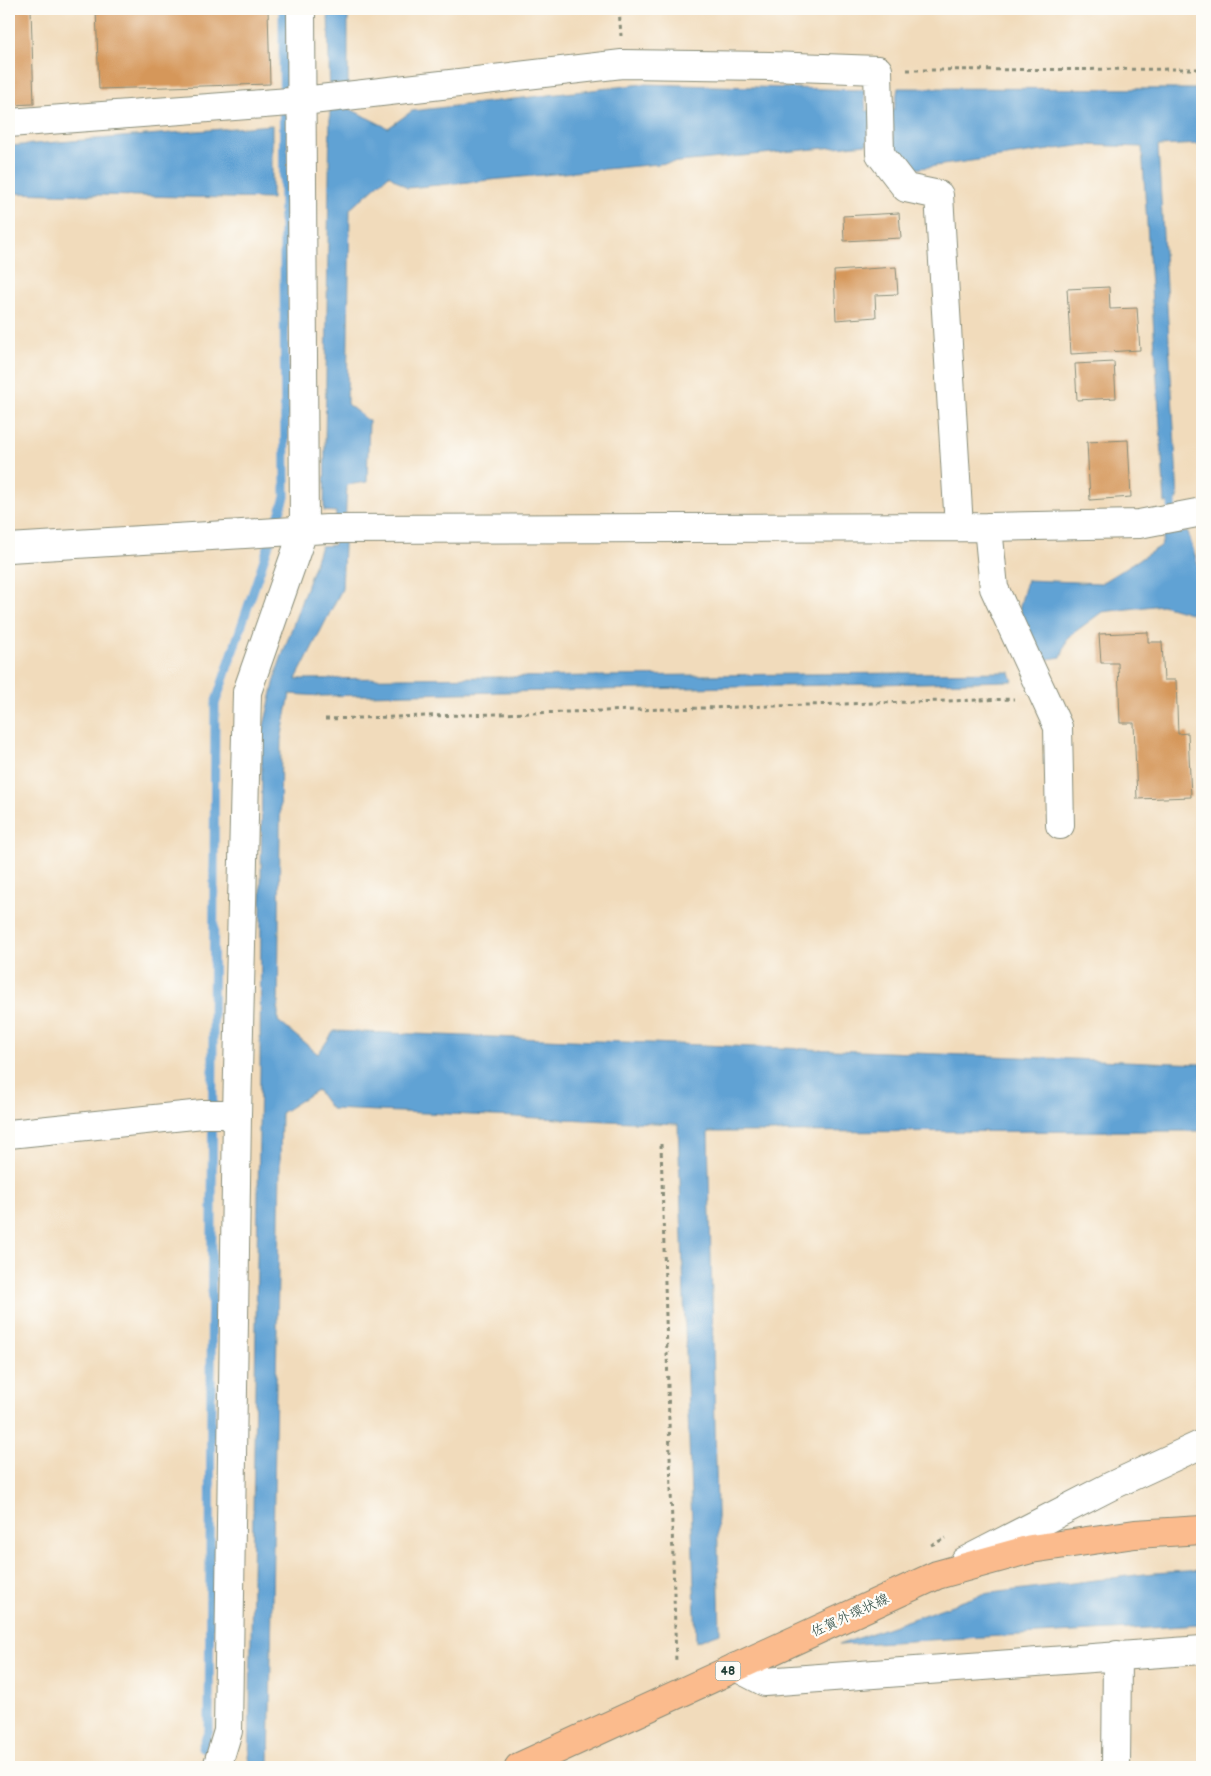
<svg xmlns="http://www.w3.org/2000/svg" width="1211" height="1776" font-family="'Balsamiq Sans','Klee One',sans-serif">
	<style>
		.water { fill: #61a2d4; stroke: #407084 }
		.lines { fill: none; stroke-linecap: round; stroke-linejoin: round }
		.stream { stroke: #61a2d4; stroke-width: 9 }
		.building { fill: #d5975a }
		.minor-casing { stroke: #888c78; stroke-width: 30 }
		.major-casing { stroke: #888c78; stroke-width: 30 }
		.path { stroke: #888c78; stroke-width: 3; stroke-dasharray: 4 4; stroke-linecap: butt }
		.minor { stroke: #fff; stroke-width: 28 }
		.major { stroke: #fbbb8d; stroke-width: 28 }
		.labels { text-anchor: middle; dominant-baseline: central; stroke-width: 4.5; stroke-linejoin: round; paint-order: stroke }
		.shield { fill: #fdfcf7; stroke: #62766e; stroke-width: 1 }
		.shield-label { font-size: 12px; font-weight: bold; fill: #1f3d34 }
		.street-label { font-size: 14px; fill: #1f3d34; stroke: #fdfcf7 }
	</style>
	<rect width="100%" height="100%" fill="#fdfcf7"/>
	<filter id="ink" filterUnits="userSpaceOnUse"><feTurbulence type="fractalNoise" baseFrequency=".02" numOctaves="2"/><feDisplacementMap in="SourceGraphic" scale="10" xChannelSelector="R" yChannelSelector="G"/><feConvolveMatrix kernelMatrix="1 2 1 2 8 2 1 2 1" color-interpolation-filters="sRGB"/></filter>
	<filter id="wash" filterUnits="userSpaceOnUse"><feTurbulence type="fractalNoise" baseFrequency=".0096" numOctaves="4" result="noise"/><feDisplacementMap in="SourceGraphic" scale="20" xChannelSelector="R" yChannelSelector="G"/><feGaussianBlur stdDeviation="1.12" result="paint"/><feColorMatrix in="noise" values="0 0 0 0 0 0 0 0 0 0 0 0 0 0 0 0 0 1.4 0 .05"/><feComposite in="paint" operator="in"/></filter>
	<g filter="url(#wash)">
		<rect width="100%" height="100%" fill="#f1dbbb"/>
		<path class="water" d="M 328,9 L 348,9 L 348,108 L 388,128 L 412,111 L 643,84 L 864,90 L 866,111 L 894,110 L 898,88 L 1202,89 L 1202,144 L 1158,146 L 1178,499 L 1165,503 L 1142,147 L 1085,145 L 914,169 L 893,145 L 893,126 L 869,126 L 867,144 L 407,188 L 389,175 L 350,209 L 347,404 L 369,421 L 367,482 L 347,485 L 342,589 L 296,679 L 1010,672 L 1013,681 L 321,696 L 290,694 L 281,740 L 278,1021 L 318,1054 L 334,1031 L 1202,1064 L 1202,1131 L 708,1132 L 720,1633 L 696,1642 L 678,1124 L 331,1109 L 317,1090 L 281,1113 L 269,1767 L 249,1767 L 260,1070 L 262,734 L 278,667 L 321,546 L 334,545 L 336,512 L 324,511 L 330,110 Z
			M 272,125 L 272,199 L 9,193 L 9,146 Z
			M 1188,532 C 1196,560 1208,586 1197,615 L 1162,605 L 1102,612 L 1068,637 L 1061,657 L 1042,660 L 1019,609 L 1027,580 L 1101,583 L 1161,546 L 1164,535 Z
			M 1202,1570 L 1202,1625 L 838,1645 L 983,1594 L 1153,1573 Z"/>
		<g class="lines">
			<path class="stream" d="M 1172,501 L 1173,534
				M 202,1748 L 209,1730 L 215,704 L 285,497 L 283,9"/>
		</g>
		<g id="blocks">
			<path class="building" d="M 9,9 L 31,9 L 34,104 L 9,105 Z
				M 96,9 L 268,9 L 270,84 L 99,89 Z
				M 899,213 L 901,238 L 844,241 L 843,216 Z
				M 896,267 L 898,294 L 875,295 L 876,317 L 836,320 L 834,271 Z
				M 1109,287 L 1110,309 L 1137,308 L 1140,350 L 1071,354 L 1067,289 Z
				M 1114,362 L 1116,398 L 1077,400 L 1075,364 Z
				M 1128,440 L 1131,497 L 1090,500 L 1087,442 Z
				M 1148,632 L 1148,642 L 1162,642 L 1164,680 L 1176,680 L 1178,734 L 1188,733 L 1191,797 L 1137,799 L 1134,723 L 1120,723 L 1118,663 L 1101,663 L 1099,634 Z"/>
		</g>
	</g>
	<g filter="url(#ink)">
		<use href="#blocks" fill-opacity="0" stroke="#888c78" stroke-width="1"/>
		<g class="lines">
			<defs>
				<path id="minor" d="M 9,123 L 303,101 L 622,64 L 769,66 L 878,70 L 880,154 L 906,188 L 939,195 L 959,527
					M 988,527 L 994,588 L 1058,727 L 1060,825
					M 9,548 L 327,529 L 988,527 L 1139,524 L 1202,512
					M 9,1134 L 203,1114 L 237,1114
					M 965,1561 L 1111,1486 L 1202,1444
					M 736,1667 L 765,1682 L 1202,1650
					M 217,1767 L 228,1731 L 237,1114 L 247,692 L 304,529 L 301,9
					M 1116,1767 L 1117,1655"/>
				<path id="major" d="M 519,1767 L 937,1575 L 1031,1549 L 1135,1534 L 1202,1530"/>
			</defs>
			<use href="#minor" class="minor-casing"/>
			<use href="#major" class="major-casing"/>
			<path class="path" d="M 619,9 L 621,36
				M 907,70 L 1202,69
				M 325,719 L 1014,699
				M 661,1144 L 676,1663
				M 931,1545 L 946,1538"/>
			<use href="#minor" class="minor"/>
			<use href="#major" class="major"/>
		</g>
	</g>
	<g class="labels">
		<rect class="shield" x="715.5" y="1661.5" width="25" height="19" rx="4"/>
		<g class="shield-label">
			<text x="728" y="1671">48</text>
		</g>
		<g class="street-label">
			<text transform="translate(850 1615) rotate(-25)">佐賀外環状線</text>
		</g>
	</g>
	<rect width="1211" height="1776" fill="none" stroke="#fdfcf7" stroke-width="30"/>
</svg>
